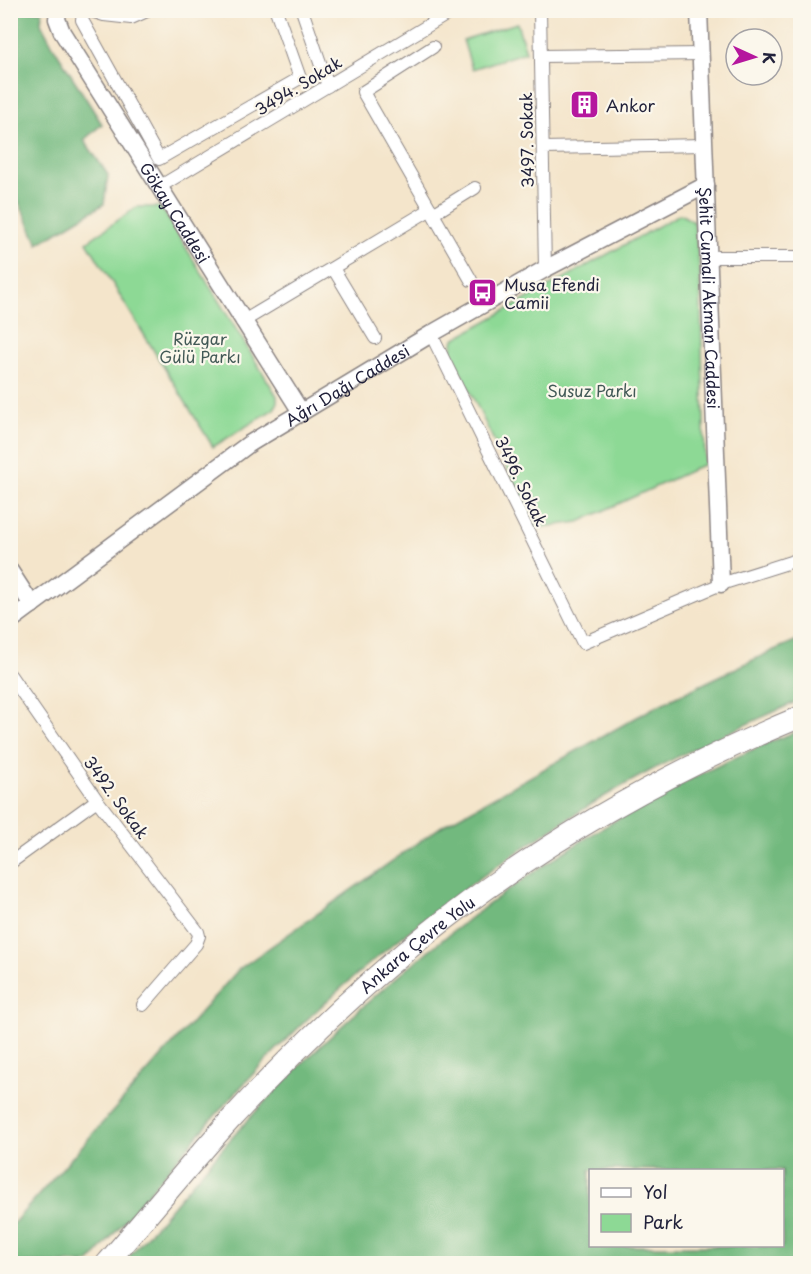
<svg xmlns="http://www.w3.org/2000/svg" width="811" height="1274" font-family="'Playpen Sans',sans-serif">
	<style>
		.green { fill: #8dd995; stroke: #587e68; stroke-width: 1.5 }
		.forest { fill: #72b97e; stroke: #4a6e5c; stroke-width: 1.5; fill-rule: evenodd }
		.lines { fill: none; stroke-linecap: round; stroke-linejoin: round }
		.street-casing { stroke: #8b8483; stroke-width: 14 }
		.secondary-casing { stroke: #8b8483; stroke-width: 19 }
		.highway-casing { stroke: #8b8483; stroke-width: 23 }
		.street { stroke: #fff; stroke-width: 12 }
		.secondary { stroke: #fff; stroke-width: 16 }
		.highway { stroke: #fff; stroke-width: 21 }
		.labels { text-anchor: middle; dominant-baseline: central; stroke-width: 4.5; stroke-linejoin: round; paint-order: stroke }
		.street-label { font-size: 16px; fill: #22223b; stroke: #fbf7ec }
		.poi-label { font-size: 16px; fill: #22223b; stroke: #fbf7ec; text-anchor: start }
		.park-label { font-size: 16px; fill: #425956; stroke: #fbf7ec }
	</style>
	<rect width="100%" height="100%" fill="#fbf7ec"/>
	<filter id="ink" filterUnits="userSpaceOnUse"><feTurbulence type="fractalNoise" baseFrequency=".0167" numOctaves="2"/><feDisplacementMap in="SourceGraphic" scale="12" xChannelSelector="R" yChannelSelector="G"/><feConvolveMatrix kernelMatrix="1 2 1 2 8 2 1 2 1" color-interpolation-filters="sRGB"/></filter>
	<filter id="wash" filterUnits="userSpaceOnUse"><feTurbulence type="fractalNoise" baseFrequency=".008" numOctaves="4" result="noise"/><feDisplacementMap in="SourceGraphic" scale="24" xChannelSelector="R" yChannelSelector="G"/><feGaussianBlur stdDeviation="1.35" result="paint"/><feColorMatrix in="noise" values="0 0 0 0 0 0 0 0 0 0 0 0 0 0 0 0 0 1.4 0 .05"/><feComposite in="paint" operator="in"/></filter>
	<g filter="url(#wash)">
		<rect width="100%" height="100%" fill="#f4e5cb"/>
		<path class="green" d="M 517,23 L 526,52 L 472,69 L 463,40 Z
			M 137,207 L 161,207 L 277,396 L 277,404 L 274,409 L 213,447 L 87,242 Z
			M 680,214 L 694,222 L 700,272 L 705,464 L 579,522 L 536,528 L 451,352 L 454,339 Z"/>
		<path class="forest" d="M 11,10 L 42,11 L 41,23 L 53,46 L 102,124 L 84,140 L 108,175 L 104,204 L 38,244 L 11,185 Z
			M 800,639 L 800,700 C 750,723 699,745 650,771 C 602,796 557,825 513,855 C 428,913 349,976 278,1048 C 210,1117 151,1191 89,1263 L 11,1263 L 11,1226 L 239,969 L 442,826 L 655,707 L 774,650 Z
			M 800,730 L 800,1263 L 123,1263 C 183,1195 240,1124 305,1061 C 447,922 614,803 800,730 ZM 590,1170 L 782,1170 L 782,1246 L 590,1246 Z"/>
	</g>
	<g filter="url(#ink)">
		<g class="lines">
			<defs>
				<path id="street" d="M 83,10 L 82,20 L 159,159 L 300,78 L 276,10
					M 88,10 L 104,15 L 131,18 L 149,10
					M 302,10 L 328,86
					M 540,10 L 545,269
					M 433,47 L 363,92 L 471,280
					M 541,56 L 701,54
					M 543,148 L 705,145
					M 159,187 L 454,10
					M 433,214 L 475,188
					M 709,257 L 800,257
					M 333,268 L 375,338
					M 242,322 L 431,209
					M 431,334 L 583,643 L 721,584 L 800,559
					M 10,675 L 97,800 L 198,932 L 199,936 L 196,944 L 143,1005
					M 10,863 L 97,800"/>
				<g id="secondary">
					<path id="s1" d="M 58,10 L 57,19 L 62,32 L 301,412"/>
					<path id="s2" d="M 699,10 L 721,584"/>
					<path d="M 10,571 L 32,605"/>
					<path id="s3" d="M 10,621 L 249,444 L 431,334 L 545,269 L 706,185"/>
				</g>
				<g id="highway">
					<path id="s4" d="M 106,1264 C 148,1216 188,1166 231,1119 C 289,1056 352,995 418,941 C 533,848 664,773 800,717"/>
				</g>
			</defs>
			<use href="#street" class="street-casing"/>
			<use href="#secondary" class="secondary-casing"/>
			<use href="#highway" class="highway-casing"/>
			<use href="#street" class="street"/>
			<use href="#secondary" class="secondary"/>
			<use href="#highway" class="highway"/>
		</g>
	</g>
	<defs>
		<symbol id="building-square" viewBox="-11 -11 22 22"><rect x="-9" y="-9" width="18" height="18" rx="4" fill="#b5179e" stroke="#fbf7ec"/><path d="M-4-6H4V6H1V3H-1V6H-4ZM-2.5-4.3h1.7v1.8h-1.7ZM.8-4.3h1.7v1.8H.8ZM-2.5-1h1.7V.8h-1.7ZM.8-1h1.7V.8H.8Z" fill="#fff"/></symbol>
		<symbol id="bus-square" viewBox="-11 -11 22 22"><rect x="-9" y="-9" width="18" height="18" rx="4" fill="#b5179e" stroke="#fbf7ec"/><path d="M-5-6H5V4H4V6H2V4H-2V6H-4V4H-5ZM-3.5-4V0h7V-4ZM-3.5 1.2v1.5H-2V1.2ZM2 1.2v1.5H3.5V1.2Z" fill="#fff"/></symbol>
	</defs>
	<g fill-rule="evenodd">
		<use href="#building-square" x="568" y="88" width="33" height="33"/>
		<use href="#bus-square" x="466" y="276" width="33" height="33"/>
	</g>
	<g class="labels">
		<g class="street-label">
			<text transform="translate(298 85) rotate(-31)">3494. Sokak</text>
			<text transform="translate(526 140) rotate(-91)">3497. Sokak</text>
			<text stroke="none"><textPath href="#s1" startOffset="236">Gökay Caddesi</textPath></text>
			<text stroke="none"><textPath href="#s2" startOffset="288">Şehit Cumali Akman Caddesi</textPath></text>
			<text stroke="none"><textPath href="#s3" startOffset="412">Ağrı Dağı Caddesi</textPath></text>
			<text transform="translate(522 481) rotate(64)">3496. Sokak</text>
			<text transform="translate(117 797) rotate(54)">3492. Sokak</text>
			<text stroke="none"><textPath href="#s4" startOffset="447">Ankara Çevre Yolu</textPath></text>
		</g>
		<g class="poi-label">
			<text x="606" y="105">Ankor</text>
			<text x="504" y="284">Musa Efendi<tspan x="504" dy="18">Camii</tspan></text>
		</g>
		<g class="park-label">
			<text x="200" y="338">Rüzgar<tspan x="200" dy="18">Gülü Parkı</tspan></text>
			<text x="592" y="390">Susuz Parkı</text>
		</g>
	</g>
	<rect width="811" height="1274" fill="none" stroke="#fbf7ec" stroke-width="36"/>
	<rect x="589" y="1169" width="195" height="78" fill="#fbf7ec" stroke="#a4a2a5" stroke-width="1.5"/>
	<rect x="601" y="1188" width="30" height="9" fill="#ffffff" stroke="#a4a2a5" stroke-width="1.5"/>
	<text x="643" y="1199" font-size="18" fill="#22223b">Yol</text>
	<rect x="601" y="1214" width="30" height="18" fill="#8dd995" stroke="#a4a2a5" stroke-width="1.5"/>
	<text x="643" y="1229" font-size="18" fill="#22223b">Park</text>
	<g transform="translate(754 57) rotate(94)"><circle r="28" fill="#fbf7ec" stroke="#a4a2a5" stroke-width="1.5"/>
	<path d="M0-4.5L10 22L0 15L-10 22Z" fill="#b5179e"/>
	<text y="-9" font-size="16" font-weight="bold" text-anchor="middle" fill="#22223b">K</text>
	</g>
</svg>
